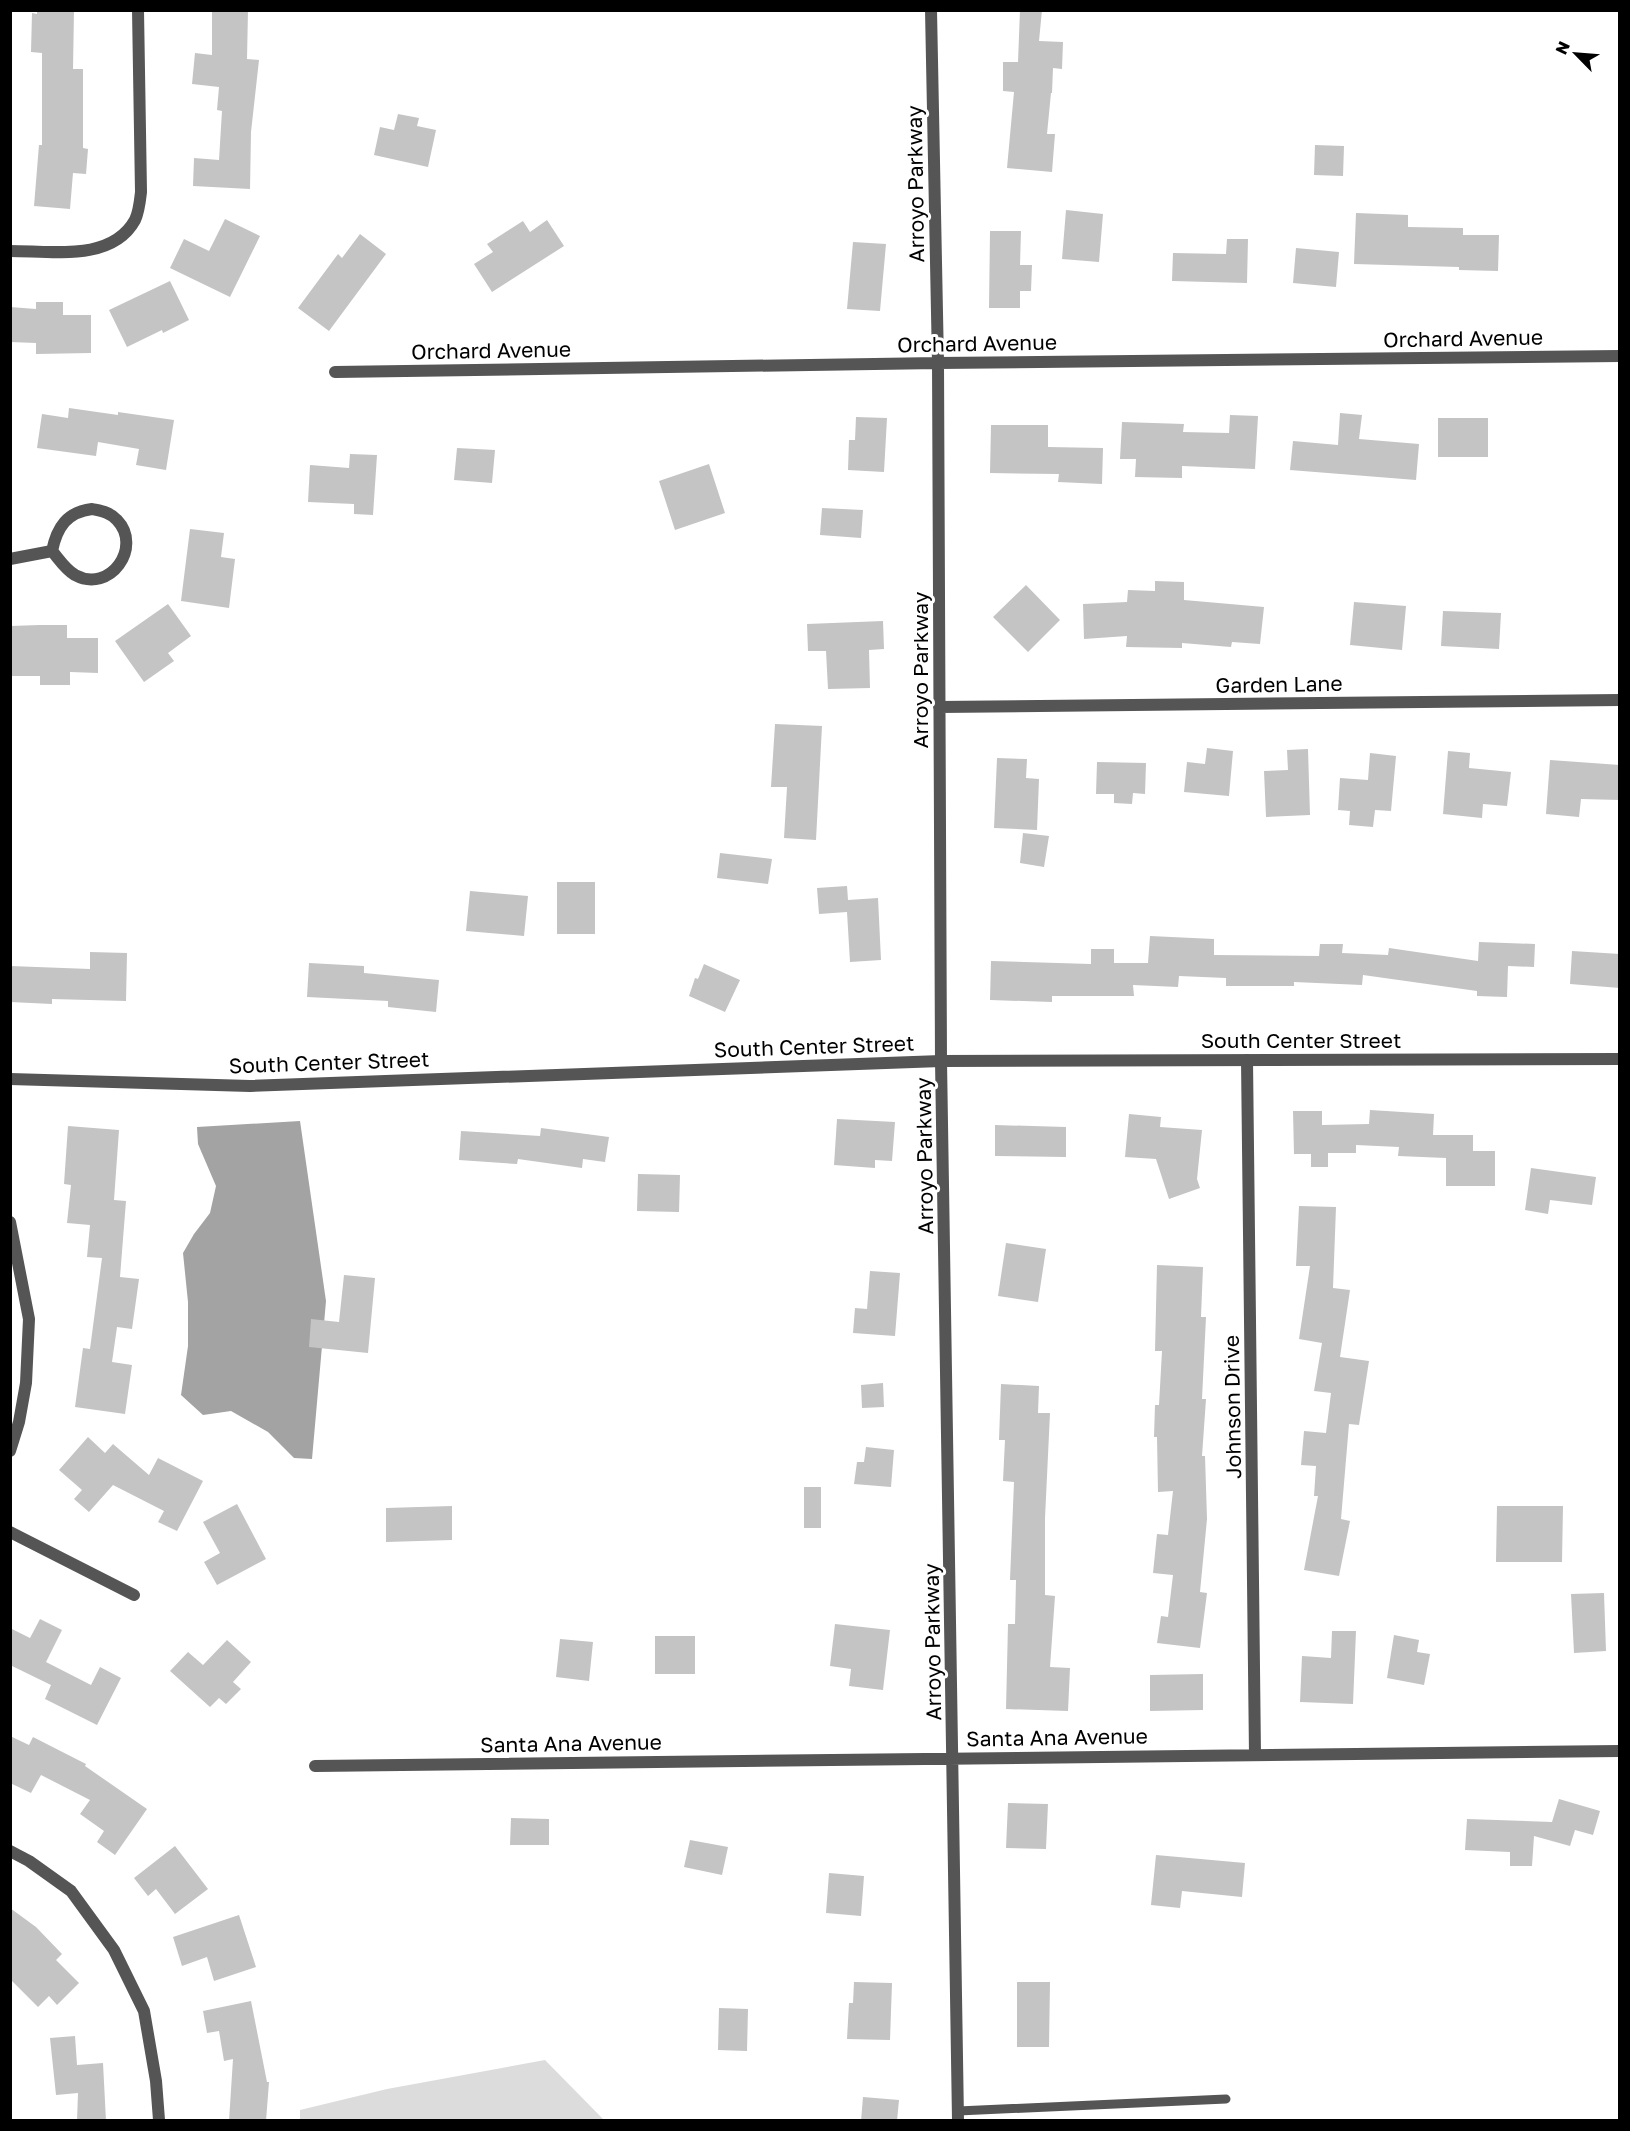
<svg xmlns="http://www.w3.org/2000/svg" width="1630" height="2131" font-family="'Golos Text',sans-serif">
	<style>
		.green { fill: #dcdcdc }
		.water { fill: #a3a3a3 }
		.building { fill: #c4c4c4 }
		.lines { fill: none; stroke-linecap: round; stroke-linejoin: round }
		.service { stroke: #555; stroke-width: 9 }
		.minor { stroke: #555; stroke-width: 12 }
		.tertiary { stroke: #555; stroke-width: 12 }
		.labels { text-anchor: middle; dominant-baseline: central; stroke-width: 6; stroke-linejoin: round; paint-order: stroke }
		.street-label { font-size: 21px; fill: #000; stroke: #fff }
	</style>
	<rect width="100%" height="100%" fill="#fff"/>
	<path class="green" d="M 545,2060 L 604,2120 L 300,2120 L 300,2110 L 387,2089 Z"/>
	<path class="water" d="M 300,1121 L 326,1301 L 312,1459 L 294,1458 L 268,1432 L 231,1411 L 203,1415 L 181,1395 L 188,1346 L 188,1302 L 183,1253 L 194,1234 L 210,1213 L 216,1186 L 198,1144 L 197,1127 Z"/>
	<path class="building" d="M 37,10 L 74,10 L 73,69 L 83,69 L 83,148 L 88,149 L 86,174 L 73,173 L 70,209 L 34,206 L 39,145 L 42,145 L 42,53 L 31,52 L 32,13 L 37,14 Z
		M 212,10 L 248,10 L 247,59 L 259,60 L 251,132 L 250,189 L 193,186 L 194,158 L 219,160 L 222,111 L 217,110 L 219,87 L 192,84 L 195,53 L 212,55 Z
		M 1020,10 L 1042,10 L 1039,41 L 1063,42 L 1062,69 L 1053,68 L 1052,93 L 1051,93 L 1047,134 L 1055,134 L 1052,172 L 1007,168 L 1014,92 L 1003,91 L 1003,62 L 1018,62 Z
		M 398,114 L 419,118 L 417,126 L 436,130 L 428,167 L 374,155 L 380,127 L 394,130 Z
		M 1315,145 L 1344,146 L 1343,176 L 1314,175 Z
		M 1066,210 L 1103,214 L 1099,262 L 1062,259 Z
		M 1356,213 L 1408,215 L 1408,227 L 1463,228 L 1463,235 L 1499,235 L 1498,271 L 1459,270 L 1459,267 L 1354,264 Z
		M 225,219 L 260,236 L 230,297 L 170,268 L 184,239 L 209,251 Z
		M 547,220 L 564,246 L 492,292 L 474,264 L 493,252 L 487,244 L 523,221 L 530,232 Z
		M 990,231 L 1021,231 L 1020,265 L 1032,265 L 1031,291 L 1020,291 L 1020,308 L 989,308 Z
		M 360,234 L 386,254 L 329,331 L 298,308 L 338,254 L 342,258 Z
		M 1227,239 L 1248,239 L 1247,283 L 1172,281 L 1173,253 L 1226,254 Z
		M 853,242 L 886,244 L 880,311 L 847,309 Z
		M 1296,248 L 1339,252 L 1336,287 L 1293,283 Z
		M 170,281 L 189,320 L 163,333 L 162,330 L 127,347 L 109,310 Z
		M 36,302 L 63,302 L 63,315 L 91,315 L 91,353 L 36,354 L 36,343 L 10,342 L 10,307 L 36,309 Z
		M 69,408 L 118,415 L 118,412 L 174,420 L 166,470 L 136,465 L 139,449 L 98,442 L 96,456 L 37,448 L 42,414 L 68,418 Z
		M 1340,413 L 1362,415 L 1359,439 L 1419,444 L 1416,480 L 1290,470 L 1293,441 L 1338,445 Z
		M 1230,415 L 1258,416 L 1255,469 L 1182,466 L 1182,478 L 1135,477 L 1136,459 L 1120,459 L 1122,422 L 1184,424 L 1183,432 L 1229,433 Z
		M 856,417 L 887,418 L 884,472 L 848,470 L 849,440 L 855,440 Z
		M 1438,418 L 1488,418 L 1488,457 L 1438,457 Z
		M 991,425 L 1048,425 L 1048,447 L 1103,448 L 1102,484 L 1058,482 L 1059,474 L 990,473 Z
		M 457,448 L 495,450 L 492,483 L 454,480 Z
		M 350,454 L 377,455 L 373,515 L 354,514 L 354,504 L 308,502 L 310,465 L 349,468 Z
		M 709,464 L 725,513 L 675,530 L 659,481 Z
		M 822,508 L 863,510 L 861,538 L 820,535 Z
		M 190,529 L 224,533 L 221,557 L 235,559 L 229,608 L 181,601 Z
		M 1155,581 L 1184,582 L 1184,600 L 1264,607 L 1260,644 L 1232,642 L 1231,647 L 1182,643 L 1182,648 L 1126,647 L 1127,636 L 1084,639 L 1083,604 L 1127,602 L 1128,590 L 1155,591 Z
		M 1026,585 L 1060,620 L 1028,652 L 993,617 Z
		M 1354,602 L 1406,606 L 1402,650 L 1350,645 Z
		M 168,604 L 191,636 L 168,653 L 174,661 L 144,682 L 115,641 Z
		M 1443,611 L 1501,613 L 1499,649 L 1441,646 Z
		M 883,621 L 884,649 L 869,650 L 870,688 L 828,689 L 826,651 L 808,651 L 807,624 Z
		M 40,625 L 67,625 L 67,638 L 98,638 L 98,673 L 70,672 L 70,685 L 40,685 L 40,676 L 10,676 L 10,626 Z
		M 775,724 L 822,726 L 816,840 L 784,838 L 787,787 L 771,787 Z
		M 1207,748 L 1233,751 L 1229,796 L 1184,792 L 1187,762 L 1205,764 Z
		M 1308,749 L 1310,815 L 1266,817 L 1264,771 L 1288,770 L 1287,750 Z
		M 1448,751 L 1470,753 L 1469,768 L 1511,772 L 1507,806 L 1483,804 L 1482,818 L 1443,814 Z
		M 1370,753 L 1396,756 L 1391,811 L 1375,810 L 1373,827 L 1349,825 L 1350,811 L 1338,810 L 1340,778 L 1368,780 Z
		M 997,758 L 1027,759 L 1026,778 L 1039,779 L 1037,830 L 994,828 Z
		M 1550,760 L 1620,765 L 1620,800 L 1581,799 L 1579,817 L 1546,814 Z
		M 1097,762 L 1146,763 L 1145,794 L 1133,793 L 1132,804 L 1114,803 L 1114,794 L 1096,794 Z
		M 1023,833 L 1049,836 L 1044,867 L 1020,863 Z
		M 720,853 L 772,859 L 768,884 L 717,878 Z
		M 557,882 L 595,882 L 595,934 L 557,934 Z
		M 847,886 L 848,900 L 878,898 L 881,960 L 850,962 L 847,912 L 819,914 L 817,888 Z
		M 470,891 L 528,896 L 524,936 L 466,931 Z
		M 1150,936 L 1214,939 L 1214,955 L 1319,956 L 1320,944 L 1343,944 L 1342,953 L 1388,955 L 1389,948 L 1478,961 L 1479,942 L 1535,944 L 1534,967 L 1508,966 L 1507,997 L 1477,996 L 1477,991 L 1363,975 L 1362,985 L 1294,982 L 1294,986 L 1226,986 L 1226,978 L 1179,976 L 1178,987 L 1133,985 L 1134,996 L 1052,996 L 1052,1002 L 990,1000 L 991,961 L 1091,964 L 1091,949 L 1114,949 L 1114,963 L 1148,963 Z
		M 1572,951 L 1620,954 L 1620,988 L 1570,984 Z
		M 90,952 L 127,953 L 126,1001 L 52,999 L 52,1004 L 10,1002 L 10,966 L 90,969 Z
		M 309,963 L 364,966 L 364,973 L 439,980 L 436,1012 L 388,1007 L 388,1001 L 307,997 Z
		M 704,964 L 740,980 L 725,1012 L 689,996 L 695,978 L 698,979 Z
		M 1370,1110 L 1434,1114 L 1433,1135 L 1473,1135 L 1473,1151 L 1495,1151 L 1495,1186 L 1446,1186 L 1446,1158 L 1398,1156 L 1399,1147 L 1356,1145 L 1356,1153 L 1328,1153 L 1328,1167 L 1311,1167 L 1311,1154 L 1294,1154 L 1293,1111 L 1322,1111 L 1322,1125 L 1369,1124 Z
		M 1129,1114 L 1161,1117 L 1160,1127 L 1202,1130 L 1197,1179 L 1200,1188 L 1169,1199 L 1156,1159 L 1125,1157 Z
		M 837,1119 L 895,1122 L 892,1161 L 875,1160 L 875,1168 L 834,1165 Z
		M 995,1125 L 1066,1127 L 1066,1157 L 995,1156 Z
		M 68,1126 L 119,1130 L 114,1200 L 126,1201 L 120,1277 L 139,1279 L 132,1329 L 117,1327 L 112,1362 L 132,1365 L 125,1414 L 75,1407 L 83,1348 L 90,1349 L 102,1258 L 87,1257 L 90,1225 L 67,1223 L 71,1185 L 64,1184 Z
		M 541,1128 L 609,1137 L 605,1162 L 583,1159 L 582,1168 L 518,1159 L 517,1164 L 459,1160 L 461,1131 L 540,1136 Z
		M 1531,1168 L 1596,1177 L 1592,1205 L 1550,1200 L 1548,1214 L 1525,1210 Z
		M 638,1174 L 680,1175 L 679,1212 L 637,1211 Z
		M 1299,1206 L 1336,1207 L 1333,1288 L 1350,1290 L 1340,1357 L 1369,1361 L 1359,1425 L 1349,1424 L 1341,1519 L 1350,1521 L 1339,1576 L 1304,1570 L 1318,1496 L 1314,1496 L 1316,1466 L 1301,1465 L 1304,1431 L 1326,1433 L 1331,1393 L 1314,1391 L 1322,1343 L 1299,1339 L 1310,1266 L 1296,1266 Z
		M 1006,1243 L 1046,1249 L 1038,1302 L 998,1296 Z
		M 1157,1265 L 1203,1267 L 1201,1317 L 1206,1317 L 1202,1399 L 1206,1399 L 1202,1456 L 1205,1456 L 1207,1519 L 1200,1592 L 1207,1593 L 1200,1648 L 1157,1643 L 1161,1616 L 1168,1617 L 1173,1575 L 1153,1573 L 1157,1534 L 1168,1535 L 1173,1491 L 1158,1492 L 1157,1437 L 1154,1437 L 1155,1405 L 1159,1405 L 1162,1351 L 1155,1351 Z
		M 870,1271 L 900,1273 L 895,1336 L 853,1333 L 855,1308 L 867,1309 Z
		M 344,1275 L 375,1278 L 368,1353 L 309,1347 L 311,1319 L 339,1322 Z
		M 883,1383 L 884,1407 L 862,1408 L 861,1385 Z
		M 1001,1384 L 1039,1386 L 1038,1413 L 1050,1413 L 1045,1518 L 1045,1595 L 1055,1596 L 1050,1667 L 1070,1668 L 1068,1711 L 1006,1709 L 1008,1624 L 1015,1624 L 1016,1580 L 1010,1580 L 1014,1482 L 1003,1481 L 1005,1440 L 999,1440 Z
		M 88,1437 L 105,1453 L 113,1444 L 149,1475 L 158,1458 L 203,1481 L 177,1531 L 158,1522 L 164,1511 L 113,1485 L 89,1512 L 74,1499 L 82,1490 L 59,1470 Z
		M 866,1447 L 894,1450 L 891,1487 L 854,1484 L 857,1462 L 864,1462 Z
		M 804,1487 L 821,1487 L 821,1528 L 804,1528 Z
		M 237,1504 L 266,1559 L 217,1585 L 204,1562 L 220,1553 L 203,1522 Z
		M 452,1506 L 452,1540 L 386,1542 L 386,1508 Z
		M 1497,1506 L 1563,1506 L 1562,1562 L 1496,1562 Z
		M 1604,1593 L 1606,1651 L 1574,1653 L 1571,1594 Z
		M 40,1619 L 62,1630 L 46,1662 L 91,1685 L 100,1667 L 121,1678 L 97,1725 L 45,1699 L 51,1685 L 10,1665 L 10,1628 L 30,1638 Z
		M 835,1624 L 890,1630 L 883,1690 L 849,1686 L 851,1669 L 830,1666 Z
		M 1332,1631 L 1356,1631 L 1353,1704 L 1300,1702 L 1302,1656 L 1331,1658 Z
		M 1394,1635 L 1419,1640 L 1417,1652 L 1430,1654 L 1424,1685 L 1387,1678 Z
		M 655,1636 L 695,1636 L 695,1674 L 655,1674 Z
		M 560,1639 L 593,1642 L 589,1681 L 556,1677 Z
		M 227,1640 L 251,1662 L 233,1682 L 241,1689 L 226,1704 L 219,1698 L 210,1707 L 170,1671 L 188,1652 L 203,1665 Z
		M 1203,1674 L 1203,1710 L 1150,1711 L 1150,1675 Z
		M 10,1736 L 29,1745 L 33,1737 L 86,1764 L 85,1766 L 147,1809 L 115,1855 L 97,1842 L 104,1831 L 80,1814 L 90,1800 L 41,1775 L 31,1793 L 10,1783 Z
		M 1559,1799 L 1600,1811 L 1593,1835 L 1575,1830 L 1570,1846 L 1534,1836 L 1532,1866 L 1510,1866 L 1510,1852 L 1465,1850 L 1467,1819 L 1552,1822 Z
		M 1008,1803 L 1048,1804 L 1046,1849 L 1006,1848 Z
		M 511,1818 L 549,1819 L 549,1845 L 510,1845 Z
		M 690,1840 L 728,1847 L 722,1875 L 684,1867 Z
		M 175,1846 L 208,1889 L 175,1914 L 156,1889 L 148,1896 L 134,1878 Z
		M 1156,1855 L 1245,1863 L 1242,1897 L 1182,1891 L 1180,1908 L 1151,1905 Z
		M 829,1873 L 864,1876 L 861,1916 L 826,1913 Z
		M 10,1908 L 36,1927 L 62,1954 L 56,1960 L 79,1983 L 57,2005 L 49,1996 L 38,2007 L 10,1979 Z
		M 239,1915 L 256,1967 L 214,1981 L 207,1957 L 182,1966 L 173,1937 Z
		M 854,1982 L 892,1983 L 890,2040 L 847,2039 L 849,2003 L 853,2003 Z
		M 1017,1982 L 1050,1982 L 1049,2047 L 1017,2047 Z
		M 251,2001 L 267,2082 L 269,2082 L 266,2121 L 229,2121 L 233,2059 L 224,2061 L 219,2031 L 207,2033 L 203,2011 Z
		M 719,2008 L 748,2009 L 747,2051 L 718,2050 Z
		M 75,2036 L 77,2065 L 103,2063 L 106,2121 L 77,2121 L 78,2093 L 56,2095 L 50,2038 Z
		M 863,2097 L 899,2100 L 897,2121 L 861,2121 Z"/>
	<g class="lines">
		<path class="service" d="M 958,2111 L 1226,2099"/>
		<path class="minor" d="M 931,10 L 938,363 L 941,1061 L 958,2120
			M 10,251 C 51,251 112,262 135,220 C 139,212 140,201 141,192 L 138,10
			M 335,372 L 938,363 L 1620,356
			M 92,509 C 101,511 110,512 117,520 C 143,547 110,594 75,575 C 65,569 59,559 52,551 C 57,527 67,512 92,509 Z
			M 10,559 L 52,551
			M 939,707 L 1620,700
			M 1247,1060 L 1255,1755
			M 10,1222 L 29,1319 L 26,1383 L 19,1422 L 10,1451
			M 10,1532 L 134,1595
			M 315,1766 L 1620,1751
			M 10,1851 L 29,1861 L 71,1891 L 114,1950 L 144,2011 L 156,2081 L 159,2120"/>
		<path class="tertiary" d="M 10,1079 L 250,1086 L 941,1061 L 1620,1059"/>
	</g>
	<g class="labels">
		<g class="street-label">
			<text transform="translate(915 184) rotate(-91)">Arroyo Parkway</text>
			<text transform="translate(1463 338) rotate(-1)">Orchard Avenue</text>
			<text transform="translate(977 343) rotate(-1)">Orchard Avenue</text>
			<text transform="translate(491 350) rotate(-1)">Orchard Avenue</text>
			<text transform="translate(920 670) rotate(-90)">Arroyo Parkway</text>
			<text transform="translate(1279 684) rotate(-1)">Garden Lane</text>
			<text x="1301" y="1040">South Center Street</text>
			<text transform="translate(814 1046) rotate(-2)">South Center Street</text>
			<text transform="translate(329 1062) rotate(-2)">South Center Street</text>
			<text transform="translate(924 1156) rotate(-91)">Arroyo Parkway</text>
			<text transform="translate(1232 1407) rotate(-91)">Johnson Drive</text>
			<text transform="translate(932 1642) rotate(-91)">Arroyo Parkway</text>
			<text transform="translate(1057 1737) rotate(-1)">Santa Ana Avenue</text>
			<text transform="translate(571 1743) rotate(-1)">Santa Ana Avenue</text>
		</g>
	</g>
	<rect width="1630" height="2131" fill="none" stroke="#000000" stroke-width="24"/>
	<g transform="translate(1576 54) rotate(295)" stroke="#ffffff" stroke-width="4.5" paint-order="stroke">
	<path d="M0-4.5L10 22L0 15L-10 22Z" fill="#000000"/>
	<text y="-9" font-size="16" font-weight="bold" text-anchor="middle" fill="#000000">N</text>
	</g>
</svg>
